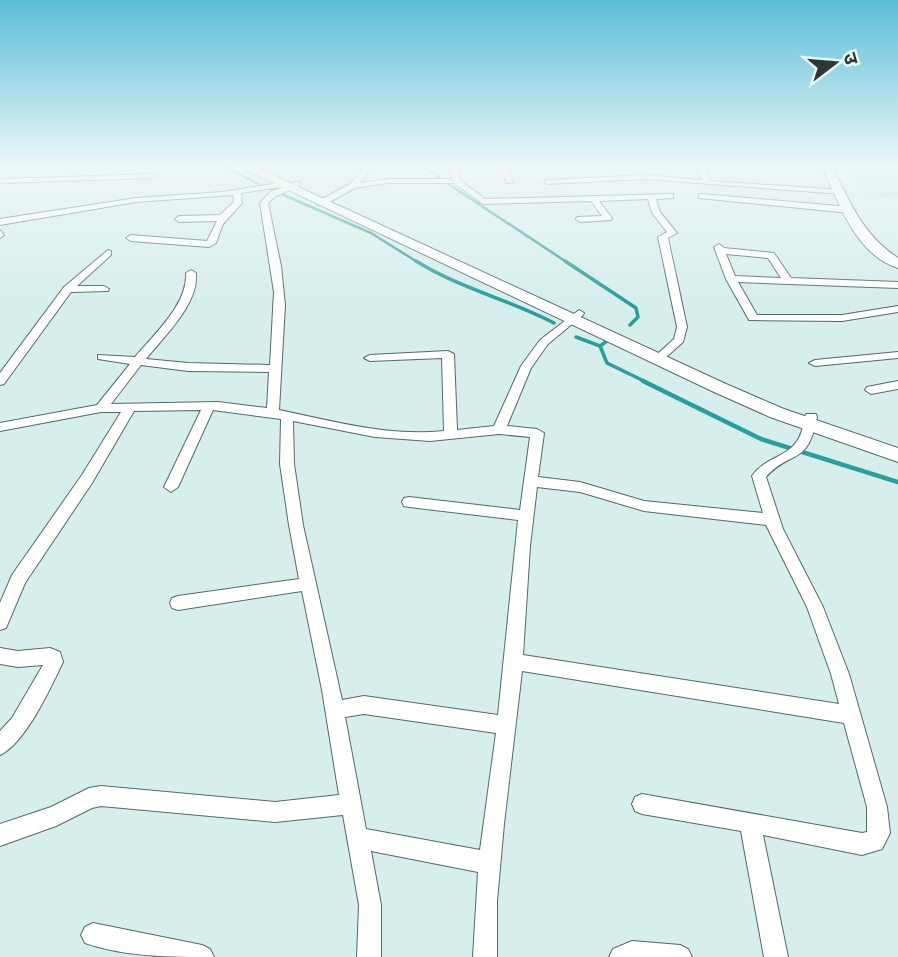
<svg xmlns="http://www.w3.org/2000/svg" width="898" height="957" font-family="'Public Sans','Noto Sans Devanagari',sans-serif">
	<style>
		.built { fill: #c2e3e1 }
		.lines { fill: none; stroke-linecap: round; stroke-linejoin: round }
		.stream-far2 { stroke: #2a9e9a; stroke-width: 2.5 }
		.stream-far1 { stroke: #2a9e9a; stroke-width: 3.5 }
		.stream { stroke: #2a9e9a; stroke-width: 4.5 }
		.street-casing { stroke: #556968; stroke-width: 2 }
		.secondary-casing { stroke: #556968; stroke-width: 2 }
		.primary-casing { stroke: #556968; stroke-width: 2 }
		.street { fill: #fff; fill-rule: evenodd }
		.secondary { fill: #fff; fill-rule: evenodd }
		.primary { fill: #fff; fill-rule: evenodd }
	</style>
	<rect width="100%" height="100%" fill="#d6eeec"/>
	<path class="built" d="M 847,167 L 898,167 L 898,197 L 867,199 Z"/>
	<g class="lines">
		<path class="stream-far2" d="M 225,167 L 262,186
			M 424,167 L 442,179
			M 447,183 L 568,263
			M 279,193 L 371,233 L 419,263"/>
		<path class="stream-far1" d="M 416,261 C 461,289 508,299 554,323
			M 565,261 L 636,308 L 638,317 L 630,325
			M 576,337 L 600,346
			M 607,341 L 600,346 L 607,363 L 646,382"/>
		<path class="stream" d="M 643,381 L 761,439 L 898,482"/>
		<defs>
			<path id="street" d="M 365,167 L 372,167 L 360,183 L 388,179 L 452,179 L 449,167 L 457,167 L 460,180 L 485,199 L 673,194 L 673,198 L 656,199 L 660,212 L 677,233 L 668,238 L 687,327 L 683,342 L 662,361 L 654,361 L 652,359 L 674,339 L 677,327 L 658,237 L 667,232 L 652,213 L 648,199 L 599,201 L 612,218 L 611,220 L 580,222 L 576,219 L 577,217 L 602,216 L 591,201 L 483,204 L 454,183 L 388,183 L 355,188 L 324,205 L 318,205 L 318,201 L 350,184 Z
				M 500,167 L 508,167 L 513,183 L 507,183 Z
				M 697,167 L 705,167 L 710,181 L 842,190 L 846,192 L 842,194 L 644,179 L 548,184 L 544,182 L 548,180 L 644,175 L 702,180 Z
				M 156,174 L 157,176 L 153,178 L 0,183 L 0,179 Z
				M 296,182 L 299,182 L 299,186 L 276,196 L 268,203 L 281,266 L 285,305 L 279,410 C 333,421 389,437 444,431 L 442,358 L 370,361 L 364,358 L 370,355 L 448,351 L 454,354 L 457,430 L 494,426 L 521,366 L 540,340 L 579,310 L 584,313 L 583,315 L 548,344 L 531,368 L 507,426 L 537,429 L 544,433 L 538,477 L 580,482 L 644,501 L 763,513 L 752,476 C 764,458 787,457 797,441 C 803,433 803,423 806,414 L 816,414 L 817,417 C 808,467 791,449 766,477 L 783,529 L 823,607 L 849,674 L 887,807 L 890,833 L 882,849 L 862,855 L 763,835 L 788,957 L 764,957 L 741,831 L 642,814 L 635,811 L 632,804 L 635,797 L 642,794 L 862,833 L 867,832 L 867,807 L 844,723 L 522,671 L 504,824 L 497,901 L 497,957 L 473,957 L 478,872 L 371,851 L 381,905 L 381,957 L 357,957 L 359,905 L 343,815 L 275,822 L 101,806 L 92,808 L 56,826 L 0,846 L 0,824 L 51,807 L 89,788 L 101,786 L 275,802 L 339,795 L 322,690 L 302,591 L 178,610 L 172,608 L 170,603 L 172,598 L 178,596 L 299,579 L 289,525 L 280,464 L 281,419 L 213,410 L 178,487 L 171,492 L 164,487 L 201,410 L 134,411 L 92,483 L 25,583 L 6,628 L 0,630 L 0,603 L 12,575 L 82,475 L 121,412 L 101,412 L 0,431 L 0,423 L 97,405 L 130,364 L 98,359 L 98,355 L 135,357 C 154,334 188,304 186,273 L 191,270 L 196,273 C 199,304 165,335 146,359 L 188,363 L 270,365 L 274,292 L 260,203 L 270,192 ZM 141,365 L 188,371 L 269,372 L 267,408 L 218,402 L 111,404 ZM 293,421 L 375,437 L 430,441 L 499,434 L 530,437 L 520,510 L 409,497 L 404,498 L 402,502 L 404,506 L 409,507 L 518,520 L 498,715 L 364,696 L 342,700 L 303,525 L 294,464 ZM 537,487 L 580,492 L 644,511 L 766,525 L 807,607 L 831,674 L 839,704 L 523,655 L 530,546 ZM 364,714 L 496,733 L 480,850 L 366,829 L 345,717 Z
				M 279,183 L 282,183 L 282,187 L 241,193 L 242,203 L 223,224 L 216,243 L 209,247 L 131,241 L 126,238 L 131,235 L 207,241 L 217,221 L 179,222 L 175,219 L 179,216 L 220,215 L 234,202 L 233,195 L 136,202 L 0,225 L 0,219 L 136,198 L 222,192 Z
				M 702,194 L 850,207 L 854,210 L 850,213 L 699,198 L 699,194 Z
				M 0,230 L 4,235 L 0,238 Z
				M 719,244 L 724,248 L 774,253 L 791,278 L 898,282 L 898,288 L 738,282 L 757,315 L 842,315 L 898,306 L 898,312 L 842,321 L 749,320 L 726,279 L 714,247 ZM 726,254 L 768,258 L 781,278 L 735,276 Z
				M 108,250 L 111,251 L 111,255 L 77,286 L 104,286 L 109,289 L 108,291 L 71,292 L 4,384 L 0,385 L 0,373 L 64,287 Z
				M 898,352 L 898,358 L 815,366 L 809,363 L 815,360 Z
				M 898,381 L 898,389 L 871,394 L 865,390 L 867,387 Z
				M 0,648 L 18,651 L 50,648 L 60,652 L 63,662 C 51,687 25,744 0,755 L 0,731 L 12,718 L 43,665 L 18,667 L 0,664 Z
				M 93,923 L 202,945 L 210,949 L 214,957 C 171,957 125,957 85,943 L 81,935 L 85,927 Z
				M 632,941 L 680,945 L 688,949 L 692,957 L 609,957 L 613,949 Z"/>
			<path id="secondary" d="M 822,167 L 832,167 C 851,204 863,235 898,258 L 898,268 C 856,255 839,203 822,167 Z"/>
			<path id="primary" d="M 240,167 L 255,167 L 726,384 L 784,409 L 898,448 L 898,462 L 770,417 L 714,392 Z"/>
		</defs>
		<use href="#street" class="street-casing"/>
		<use href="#secondary" class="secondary-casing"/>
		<use href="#primary" class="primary-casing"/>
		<use href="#street" class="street"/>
		<use href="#secondary" class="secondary"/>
		<use href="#primary" class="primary"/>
	</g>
	<linearGradient id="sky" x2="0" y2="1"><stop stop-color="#5bbdda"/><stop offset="0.55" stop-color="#edf7f6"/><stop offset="1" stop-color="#edf7f6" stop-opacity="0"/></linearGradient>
	<rect width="898" height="301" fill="url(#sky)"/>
	<g transform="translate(835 63) rotate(74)" stroke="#e4fbf9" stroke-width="5" paint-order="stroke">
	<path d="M0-5L12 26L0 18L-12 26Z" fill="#2e3736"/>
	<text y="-10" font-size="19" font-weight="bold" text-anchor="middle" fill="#2e3736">उ</text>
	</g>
</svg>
